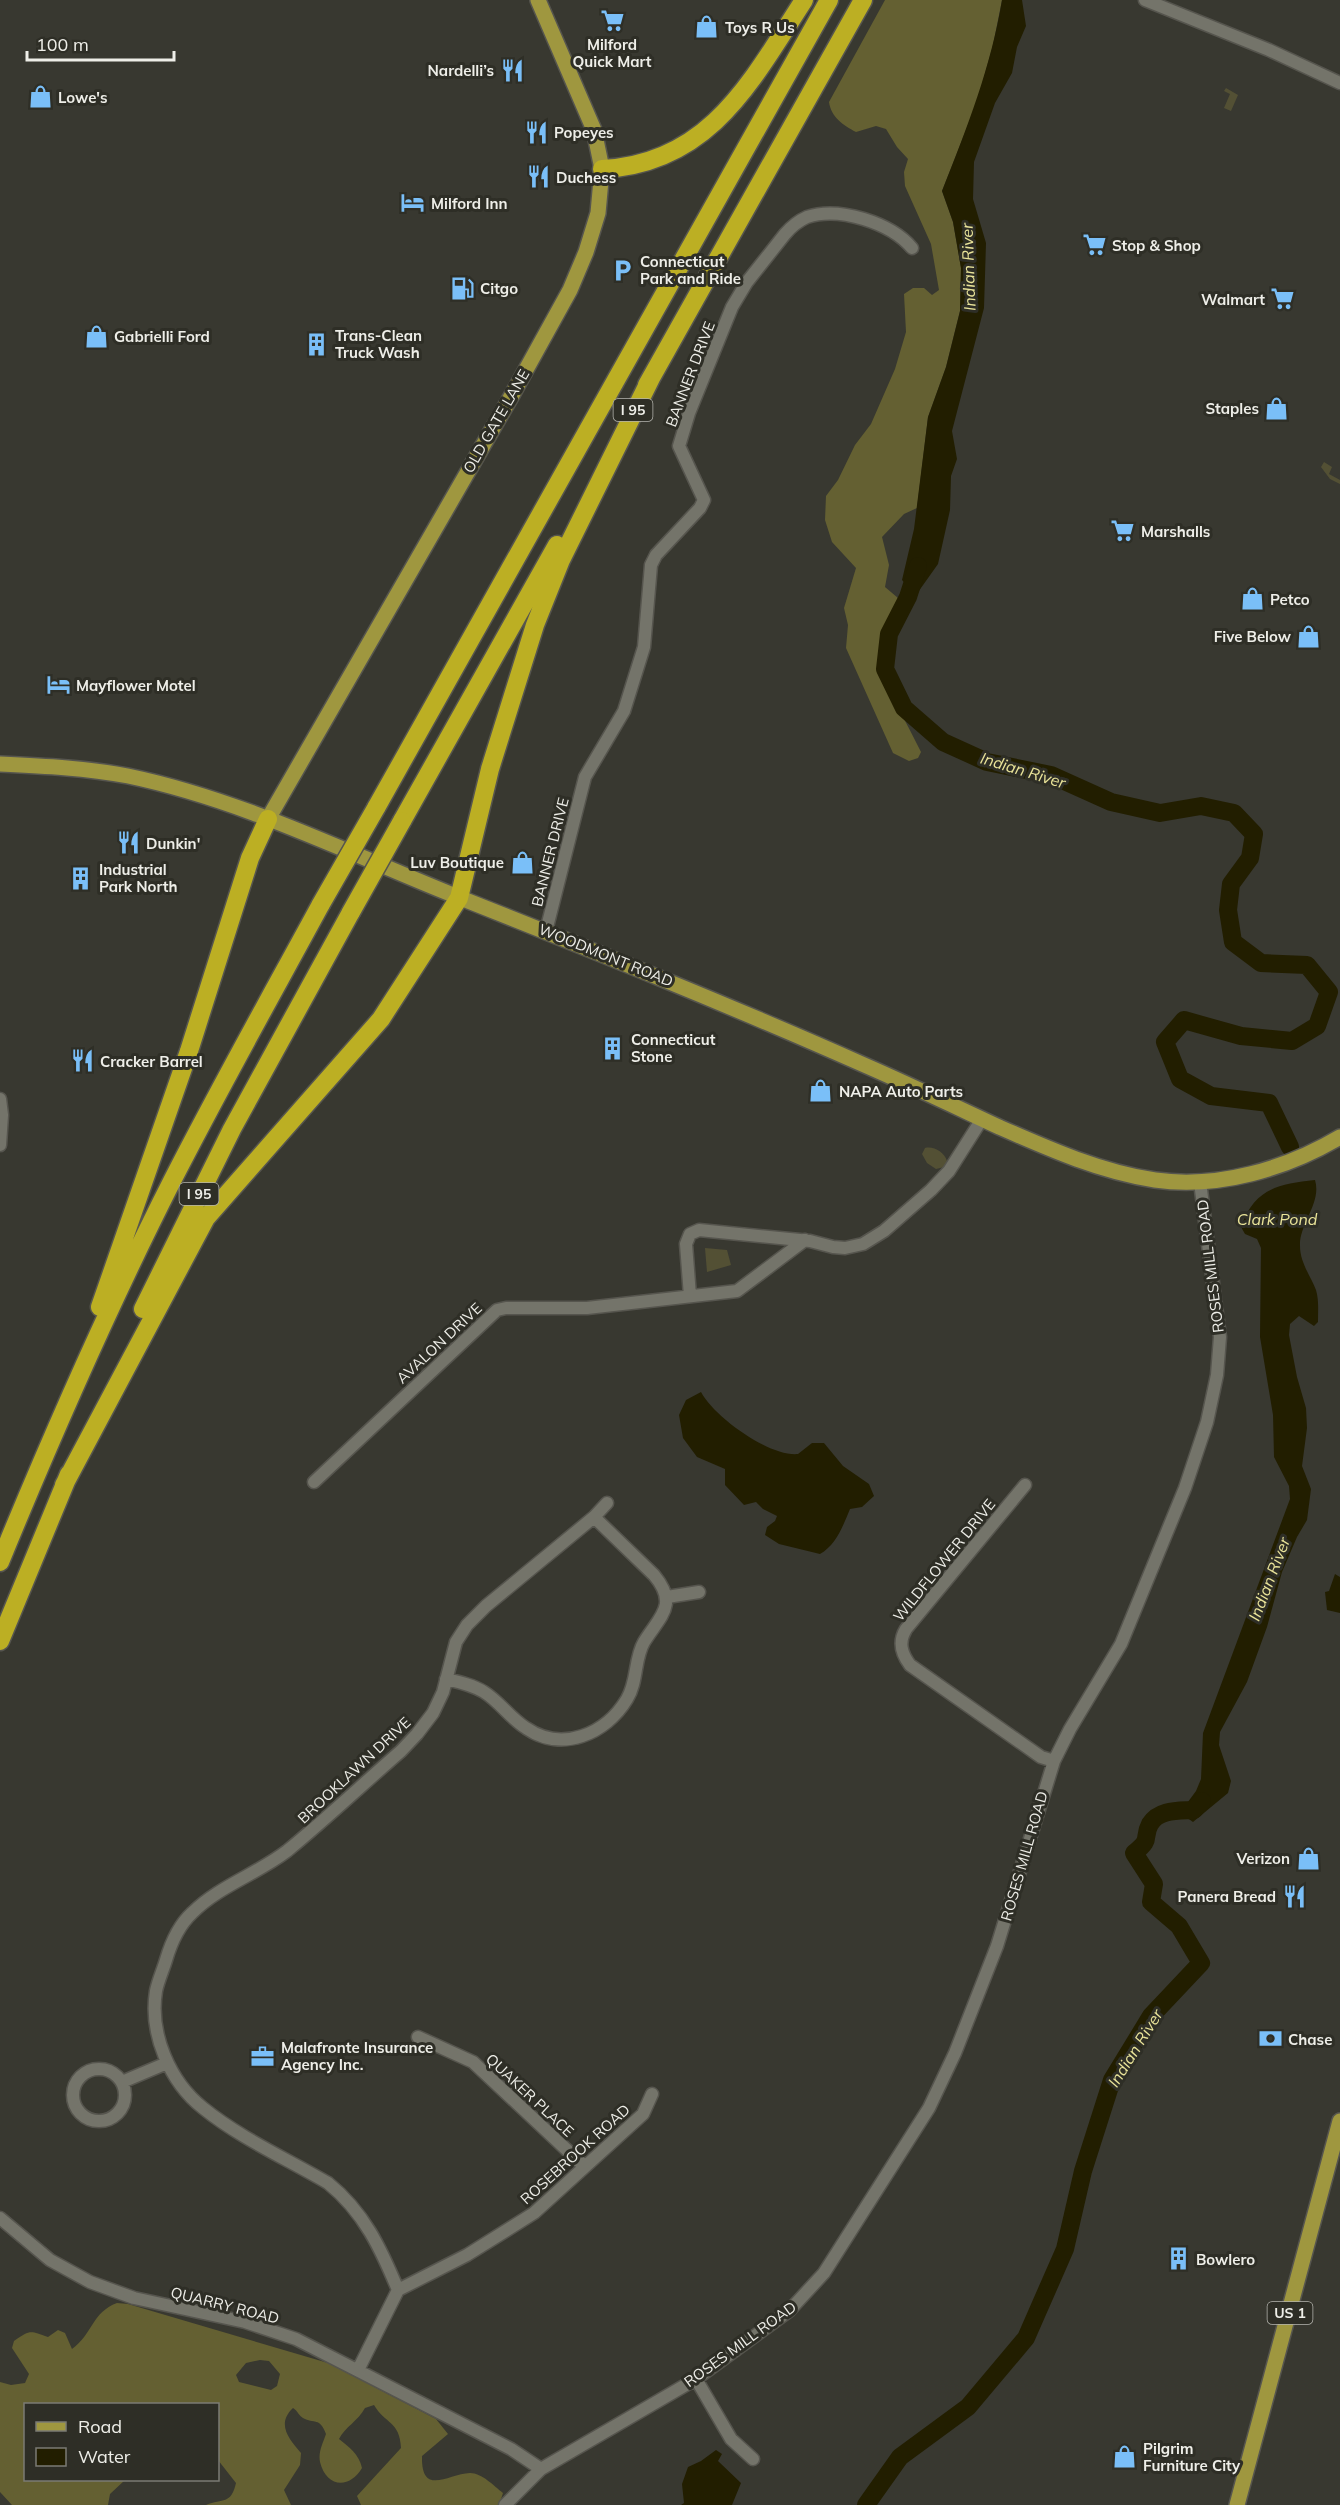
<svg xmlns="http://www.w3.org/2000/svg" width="1340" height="2505" font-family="Mulish,sans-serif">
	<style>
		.green { fill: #535034 }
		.forest { fill: #646032; fill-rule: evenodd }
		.water { fill: #221e00 }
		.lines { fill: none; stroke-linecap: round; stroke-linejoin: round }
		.river { stroke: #221e00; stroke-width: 18 }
		.minor-casing { stroke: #56554e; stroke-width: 15 }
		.major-casing { stroke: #56554e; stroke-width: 18 }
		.highway-casing { stroke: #56554e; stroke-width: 21 }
		.minor { stroke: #74746a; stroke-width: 12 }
		.major { stroke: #9f973f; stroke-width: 15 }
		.highway { stroke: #bcaf23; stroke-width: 18 }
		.highway-bridge-casing { stroke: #56554e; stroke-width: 21; stroke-linecap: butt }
		.highway-bridge { stroke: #bcaf23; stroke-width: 18 }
		.labels { text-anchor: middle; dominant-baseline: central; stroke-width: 6; stroke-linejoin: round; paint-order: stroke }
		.shield { fill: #2e2e26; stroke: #b4b4ae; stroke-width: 1.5 }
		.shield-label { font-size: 14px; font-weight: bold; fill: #eeeee8 }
		.poi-label { font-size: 15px; font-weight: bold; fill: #eeeee8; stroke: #2e2e26; text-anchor: start }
		.street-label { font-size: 15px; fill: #eeeee8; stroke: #2e2e26 }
		.water-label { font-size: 16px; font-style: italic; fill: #eae499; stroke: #2e2e26 }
	</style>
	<rect width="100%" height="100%" fill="#383830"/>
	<path class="green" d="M 1226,88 L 1238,95 L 1231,111 L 1224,108 L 1230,94 L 1224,91 Z
		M 1324,462 L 1332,467 L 1329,474 L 1340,480 L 1340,484 L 1330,479 L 1321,467 Z
		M 925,1148 C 934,1146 944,1152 947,1161 L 944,1167 L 936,1169 L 927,1163 L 922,1154 Z
		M 705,1248 L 727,1250 L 731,1265 L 707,1272 Z"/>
	<path class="forest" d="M 885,0 L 1002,0 L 993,45 L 977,102 L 942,191 L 953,222 L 961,268 L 960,311 L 946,367 L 928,417 L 917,508 L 904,514 L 882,537 L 889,565 L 885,587 L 898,598 L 906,609 L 898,632 L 882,662 C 889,695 907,723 921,752 L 918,758 L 909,761 L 893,753 L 846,648 L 848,625 L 844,608 L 856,568 L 832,542 L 825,520 L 826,496 L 838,480 L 855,445 L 871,424 L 895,369 L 906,332 L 904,294 L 913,288 L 924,288 L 932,295 L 939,290 L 931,244 L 905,186 L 904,172 L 908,159 L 897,147 L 886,129 L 876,126 L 856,132 C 843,125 831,117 829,102 Z
		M 117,2303 L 128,2304 L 328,2363 L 436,2419 L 448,2434 L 422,2456 C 421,2497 448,2474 470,2473 C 482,2473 494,2486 503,2493 L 499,2505 L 361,2505 L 357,2496 L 401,2448 C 400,2421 385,2424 374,2405 L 365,2408 C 358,2421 345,2427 339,2439 C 349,2447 359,2454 362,2468 C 349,2490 326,2487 320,2462 C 318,2452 323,2443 326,2434 C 320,2417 314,2424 303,2418 C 299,2416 298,2411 293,2408 C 276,2424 289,2439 301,2453 L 300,2465 L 284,2490 L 291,2505 L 206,2505 C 223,2498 231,2505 236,2483 L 218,2460 L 218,2404 L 26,2404 L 26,2480 L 125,2480 L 110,2494 L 108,2505 L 12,2505 L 0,2492 L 0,2382 L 11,2385 L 25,2383 L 29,2374 L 12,2348 L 14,2341 C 31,2329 30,2331 48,2337 L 58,2330 L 65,2333 L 72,2349 C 92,2335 92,2312 117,2303 ZM 260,2360 L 269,2361 L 280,2374 L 277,2386 L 271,2390 L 239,2382 L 236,2375 L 246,2363 Z"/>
	<path class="water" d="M 1002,0 L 1022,0 L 1026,26 L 1017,47 L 1012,73 L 995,103 L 974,162 L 973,199 L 986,243 L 984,308 L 952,431 L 957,459 L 951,476 L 950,510 L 938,564 L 916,595 L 902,580 L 914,529 L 928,417 L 946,367 L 960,311 L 961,268 L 953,222 L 942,191 C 967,128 991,67 1002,0 Z
		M 1315,1180 C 1322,1203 1299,1224 1300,1246 C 1300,1262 1310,1275 1316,1290 C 1319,1300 1318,1311 1318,1322 L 1314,1326 L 1299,1316 L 1290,1324 L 1289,1335 L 1297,1377 L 1306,1408 L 1307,1428 L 1302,1466 L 1311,1489 L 1307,1520 L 1297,1537 L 1282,1572 L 1267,1627 L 1247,1682 L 1220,1732 L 1219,1745 L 1231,1781 L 1228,1793 L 1193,1822 L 1183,1815 L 1182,1810 L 1196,1791 L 1201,1779 L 1203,1733 L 1290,1499 L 1289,1486 L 1274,1457 L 1273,1415 L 1260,1337 L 1261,1248 L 1257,1239 L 1245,1234 L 1241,1227 C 1254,1189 1278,1184 1315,1180 Z
		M 701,1392 C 714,1417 770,1457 798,1454 L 812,1443 L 824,1443 L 843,1466 L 869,1484 L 874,1496 L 862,1507 L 850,1509 C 843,1526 836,1545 820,1554 L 779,1544 L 765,1535 L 767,1527 L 775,1521 L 777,1516 L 763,1509 L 756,1502 L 744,1505 L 725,1485 L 725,1469 L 697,1457 L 683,1438 L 679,1415 L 686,1400 Z
		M 1335,1574 L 1340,1577 L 1340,1613 L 1327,1610 L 1325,1592 L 1329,1591 Z
		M 716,2450 L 722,2454 L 718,2461 L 741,2483 L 732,2505 L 681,2505 L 684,2503 L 682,2484 L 688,2467 L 701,2461 Z"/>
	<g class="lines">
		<path class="river" d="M 918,566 L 908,597 L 889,634 L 885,669 L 904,708 L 943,742 L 987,762 L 1051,775 L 1111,802 L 1160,813 L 1201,806 L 1234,813 L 1254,834 L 1250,858 L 1231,884 L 1228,910 L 1233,942 L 1261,963 L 1307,965 L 1329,992 L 1317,1026 L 1292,1041 L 1241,1036 L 1184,1020 L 1165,1042 L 1180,1079 L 1211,1096 L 1269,1103 L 1290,1147
			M 866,2505 L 900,2457 L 968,2407 L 1026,2338 L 1065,2249 L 1083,2171 L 1112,2080 L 1151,2016 L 1201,1963 L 1179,1926 L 1151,1902 L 1154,1884 L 1134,1853 C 1153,1838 1142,1839 1150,1824 C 1159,1809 1179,1811 1194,1810 L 1202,1801"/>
		<defs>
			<path id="minor" d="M 1145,0 L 1269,50 L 1340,83
				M 546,931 L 585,777 L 624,711 L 644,647 L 651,565 L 656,555 L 700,508 L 704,500 L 679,446 L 689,413 L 732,307 L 747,282 L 785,234 C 791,227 798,221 807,217 C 839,206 891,223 912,248
				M 0,1099 L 2,1115 L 0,1145
				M 690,1296 L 686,1244 L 690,1234 L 699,1230 L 810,1241 L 833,1247 L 845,1248 L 863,1244 L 884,1231 L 931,1190 L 949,1171 L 982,1119
				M 314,1482 L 497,1310 L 506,1308 L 587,1308 L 737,1291 L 805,1240
				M 1025,1485 L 906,1629 C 898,1642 901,1653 910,1665 L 1041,1757 L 1054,1761
				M 667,1597 L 699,1592
				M 446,1679 C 459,1682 473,1685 484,1692 C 500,1702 510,1718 526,1728 C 562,1753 606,1734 627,1699 C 638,1681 634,1659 644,1642 C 660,1616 679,1605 654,1575 L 594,1517
				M 418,2037 L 473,2062 L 584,2166
				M73 2095a26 26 0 1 1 52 0a26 26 0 1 1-52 0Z
				M 122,2082 L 167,2063
				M 0,2218 L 50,2260 L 90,2282 L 134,2298 L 245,2322 L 296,2339 L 511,2449 L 541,2469
				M 398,2290 C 381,2249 364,2212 328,2183 C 287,2159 240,2138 203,2108 C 170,2082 149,2034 156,1991 C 158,1981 163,1970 166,1960 C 171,1943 179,1925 192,1913 C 219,1886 257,1874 287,1851 C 326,1819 363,1784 401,1751 L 417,1734 L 433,1713 L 443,1692 L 456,1642 L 467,1625 L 486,1606 L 594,1517 L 607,1503
				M 358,2370 L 398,2290 L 467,2255 L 534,2213 L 643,2114 L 652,2094
				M 696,2379 L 731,2439 L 753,2459
				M 505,2505 L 541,2469 L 696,2379 L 789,2311 L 824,2273 L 929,2108 L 955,2053 L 997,1946 L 1054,1761 L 1070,1729 L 1121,1644 L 1185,1488 L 1207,1422 L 1217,1375 L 1220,1337 L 1200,1182"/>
			<path id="major" d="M 0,764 C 43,766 86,768 128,776 C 243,800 350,854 458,897 C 594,951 729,1005 862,1064 C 908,1084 954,1106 999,1127 C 1049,1149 1101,1172 1155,1180 C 1218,1189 1286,1169 1340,1137
				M 268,819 L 512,395 L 570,290 L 586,252 L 598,213 L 602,169 L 594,130 L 538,0
				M 1237,2505 L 1340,2121"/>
			<path id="highway" d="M 602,169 C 710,164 752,80 804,0
				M 647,385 L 863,0
				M 376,808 L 829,0
				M 402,821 L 557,545
				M 100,1307 L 189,1051 L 250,858 L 268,819
				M 143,1309 L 232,1129 L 351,912
				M 64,1485 L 206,1218 L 381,1019 L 459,898 L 490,769 L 535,625 L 561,560 L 652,376
				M 0,1562 C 53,1433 109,1305 172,1181 C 220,1087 271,996 321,904
				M 0,1641 L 69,1474"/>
		</defs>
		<use href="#minor" class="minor-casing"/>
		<use href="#major" class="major-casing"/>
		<use href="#highway" class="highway-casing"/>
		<use href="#minor" class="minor"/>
		<use href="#major" class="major"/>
		<use href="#highway" class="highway"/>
		<defs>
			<path id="highway-bridge" d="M 321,904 L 376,808
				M 351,912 L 402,821"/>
		</defs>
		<use href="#highway-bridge" class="highway-bridge-casing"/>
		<use href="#highway-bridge" class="highway-bridge"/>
	</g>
	<defs>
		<symbol id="supermarket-bare" viewBox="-9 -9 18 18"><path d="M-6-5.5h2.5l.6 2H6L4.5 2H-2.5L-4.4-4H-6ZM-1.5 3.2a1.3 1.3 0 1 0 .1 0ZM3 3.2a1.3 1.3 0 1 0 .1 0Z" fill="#7abff8" stroke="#2e2e26" stroke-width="2.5" paint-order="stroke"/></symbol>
		<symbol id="shop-bare" viewBox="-9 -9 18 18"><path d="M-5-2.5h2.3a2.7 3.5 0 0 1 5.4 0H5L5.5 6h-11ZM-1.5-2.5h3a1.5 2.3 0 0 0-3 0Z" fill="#7abff8" stroke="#2e2e26" stroke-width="2.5" paint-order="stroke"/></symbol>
		<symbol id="restaurant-bare" viewBox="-9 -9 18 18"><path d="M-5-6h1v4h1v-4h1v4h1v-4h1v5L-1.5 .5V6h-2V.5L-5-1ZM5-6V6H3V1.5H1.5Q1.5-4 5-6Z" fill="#7abff8" stroke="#2e2e26" stroke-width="2.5" paint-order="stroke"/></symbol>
		<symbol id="hotel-bare" viewBox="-9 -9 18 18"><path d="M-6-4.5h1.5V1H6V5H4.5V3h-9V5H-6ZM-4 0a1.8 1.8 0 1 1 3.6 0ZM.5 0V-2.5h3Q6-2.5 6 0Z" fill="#7abff8" stroke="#2e2e26" stroke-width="2.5" paint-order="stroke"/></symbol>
		<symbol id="parking-bare" viewBox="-9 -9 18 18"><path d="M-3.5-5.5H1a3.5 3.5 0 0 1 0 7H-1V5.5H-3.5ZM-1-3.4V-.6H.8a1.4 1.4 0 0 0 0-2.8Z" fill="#7abff8" stroke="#2e2e26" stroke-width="2.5" paint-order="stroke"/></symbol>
		<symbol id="fuel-bare" viewBox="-9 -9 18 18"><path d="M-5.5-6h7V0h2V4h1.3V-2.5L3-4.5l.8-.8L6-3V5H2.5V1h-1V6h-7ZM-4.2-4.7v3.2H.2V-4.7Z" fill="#7abff8" stroke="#2e2e26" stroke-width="2.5" paint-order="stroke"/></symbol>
		<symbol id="building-bare" viewBox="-9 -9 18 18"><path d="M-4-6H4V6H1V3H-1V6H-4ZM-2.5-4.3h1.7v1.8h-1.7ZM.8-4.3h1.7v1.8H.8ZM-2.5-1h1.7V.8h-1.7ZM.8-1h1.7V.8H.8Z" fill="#7abff8" stroke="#2e2e26" stroke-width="2.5" paint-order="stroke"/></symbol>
		<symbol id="bank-bare" viewBox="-9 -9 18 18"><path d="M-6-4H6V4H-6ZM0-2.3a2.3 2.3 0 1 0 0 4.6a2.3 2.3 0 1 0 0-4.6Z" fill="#7abff8" stroke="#2e2e26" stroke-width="2.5" paint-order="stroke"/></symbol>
		<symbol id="office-bare" viewBox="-9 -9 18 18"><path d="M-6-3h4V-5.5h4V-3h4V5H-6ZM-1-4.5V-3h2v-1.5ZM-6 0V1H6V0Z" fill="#7abff8" stroke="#2e2e26" stroke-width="2.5" paint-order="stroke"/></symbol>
	</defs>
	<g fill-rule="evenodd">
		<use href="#supermarket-bare" x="596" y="4" width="33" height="33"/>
		<use href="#shop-bare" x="690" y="10" width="33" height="33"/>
		<use href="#restaurant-bare" x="496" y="54" width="33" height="33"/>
		<use href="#shop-bare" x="24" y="80" width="33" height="33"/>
		<use href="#restaurant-bare" x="520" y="116" width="33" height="33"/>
		<use href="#restaurant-bare" x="522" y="160" width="33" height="33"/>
		<use href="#hotel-bare" x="396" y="186" width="33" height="33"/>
		<use href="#supermarket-bare" x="1078" y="228" width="33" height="33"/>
		<use href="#parking-bare" x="606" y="254" width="33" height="33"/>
		<use href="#fuel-bare" x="446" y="272" width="33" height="33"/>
		<use href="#supermarket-bare" x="1266" y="282" width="33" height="33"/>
		<use href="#shop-bare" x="80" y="320" width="33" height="33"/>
		<use href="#building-bare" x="300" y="328" width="33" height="33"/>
		<use href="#shop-bare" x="1260" y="392" width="33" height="33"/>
		<use href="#supermarket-bare" x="1106" y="514" width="33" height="33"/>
		<use href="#shop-bare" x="1236" y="582" width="33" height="33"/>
		<use href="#shop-bare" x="1292" y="620" width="33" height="33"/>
		<use href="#hotel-bare" x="42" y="668" width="33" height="33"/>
		<use href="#restaurant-bare" x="112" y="826" width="33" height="33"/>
		<use href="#shop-bare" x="506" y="846" width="33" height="33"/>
		<use href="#building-bare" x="64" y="862" width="33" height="33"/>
		<use href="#building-bare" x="596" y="1032" width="33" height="33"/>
		<use href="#restaurant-bare" x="66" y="1044" width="33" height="33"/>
		<use href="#shop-bare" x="804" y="1074" width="33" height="33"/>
		<use href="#shop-bare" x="1292" y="1842" width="33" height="33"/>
		<use href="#restaurant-bare" x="1278" y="1880" width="33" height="33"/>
		<use href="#bank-bare" x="1254" y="2022" width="33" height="33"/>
		<use href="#office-bare" x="246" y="2040" width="33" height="33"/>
		<use href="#building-bare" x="1162" y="2242" width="33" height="33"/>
		<use href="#shop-bare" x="1108" y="2440" width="33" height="33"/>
	</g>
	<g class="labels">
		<g class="shield">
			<rect x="613.5" y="399" width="39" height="22" rx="4.5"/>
			<rect x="179.5" y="1183" width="39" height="22" rx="4.5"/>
			<rect x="1267.5" y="2302" width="45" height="22" rx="4.5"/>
		</g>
		<g class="shield-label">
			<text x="633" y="410">I 95</text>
			<text x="199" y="1194">I 95</text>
			<text x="1290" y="2313">US 1</text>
		</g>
		<g class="poi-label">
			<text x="725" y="27">Toys R Us</text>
			<text x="612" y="44" text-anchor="middle">Milford<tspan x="612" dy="17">Quick Mart</tspan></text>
			<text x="494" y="70" text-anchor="end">Nardelli’s</text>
			<text x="58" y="97">Lowe's</text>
			<text x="554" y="132">Popeyes</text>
			<text x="556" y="177">Duchess</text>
			<text x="431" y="203">Milford Inn</text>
			<text x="1112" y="245">Stop &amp; Shop</text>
			<text x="640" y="261">Connecticut<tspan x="640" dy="17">Park and Ride</tspan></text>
			<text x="480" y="288">Citgo</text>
			<text x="1265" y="299" text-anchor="end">Walmart</text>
			<text x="335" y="335">Trans-Clean<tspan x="335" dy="17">Truck Wash</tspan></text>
			<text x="114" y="336">Gabrielli Ford</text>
			<text x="1259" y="408" text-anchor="end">Staples</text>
			<text x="1141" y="531">Marshalls</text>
			<text x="1270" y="599">Petco</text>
			<text x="1291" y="636" text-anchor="end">Five Below</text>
			<text x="76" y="685">Mayflower Motel</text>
			<text x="146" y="843">Dunkin'</text>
			<text x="504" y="862" text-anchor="end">Luv Boutique</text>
			<text x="99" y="869">Industrial<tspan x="99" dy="17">Park North</tspan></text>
			<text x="631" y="1039">Connecticut<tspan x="631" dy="17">Stone</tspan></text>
			<text x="100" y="1061">Cracker Barrel</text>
			<text x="839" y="1091">NAPA Auto Parts</text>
			<text x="1290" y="1858" text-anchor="end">Verizon</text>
			<text x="1276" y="1896" text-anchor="end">Panera Bread</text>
			<text x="1288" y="2039">Chase</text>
			<text x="281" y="2047">Malafronte Insurance<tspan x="281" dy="17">Agency Inc.</tspan></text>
			<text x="1196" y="2259">Bowlero</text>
			<text x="1143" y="2448">Pilgrim<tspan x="1143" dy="17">Furniture City</tspan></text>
		</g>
		<g class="street-label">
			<text transform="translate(690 374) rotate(-69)">BANNER DRIVE</text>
			<text transform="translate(496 421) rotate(-60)">OLD GATE LANE</text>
			<text transform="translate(550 852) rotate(-76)">BANNER DRIVE</text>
			<text transform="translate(606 955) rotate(22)">WOODMONT ROAD</text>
			<text transform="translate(1210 1266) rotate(-97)">ROSES MILL ROAD</text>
			<text transform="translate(439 1343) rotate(-43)">AVALON DRIVE</text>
			<text transform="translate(944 1560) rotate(-51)">WILDFLOWER DRIVE</text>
			<text transform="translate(354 1770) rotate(-43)">BROOKLAWN DRIVE</text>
			<text transform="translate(1024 1856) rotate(-74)">ROSES MILL ROAD</text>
			<text transform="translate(530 2095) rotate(43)">QUAKER PLACE</text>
			<text transform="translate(575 2154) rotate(-42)">ROSEBROOK ROAD</text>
			<text transform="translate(225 2305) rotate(14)">QUARRY ROAD</text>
			<text transform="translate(740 2344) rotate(-36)">ROSES MILL ROAD</text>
		</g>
		<g class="water-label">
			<text transform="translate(968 267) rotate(-92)">Indian River</text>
			<text transform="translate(1023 770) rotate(17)">Indian River</text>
			<text x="1277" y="1219">Clark Pond</text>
			<text transform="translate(1269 1579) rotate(-69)">Indian River</text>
			<text transform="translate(1135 2048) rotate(-58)">Indian River</text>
		</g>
	</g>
	<rect x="24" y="2403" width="195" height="78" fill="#2e2e26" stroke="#7b7b74" stroke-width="1.5"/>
	<rect x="36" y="2422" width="30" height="9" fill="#9f973f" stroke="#7b7b74" stroke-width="1.5"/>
	<text x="78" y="2433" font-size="18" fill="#eeeee8">Road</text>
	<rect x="36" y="2448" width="30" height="18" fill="#221e00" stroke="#7b7b74" stroke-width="1.5"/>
	<text x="78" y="2463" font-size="18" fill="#eeeee8">Water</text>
	<path d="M27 51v9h147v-9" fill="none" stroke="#eeeee8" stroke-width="3"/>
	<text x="36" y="51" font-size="18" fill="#eeeee8" stroke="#2e2e26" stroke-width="4.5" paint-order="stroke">100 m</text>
</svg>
